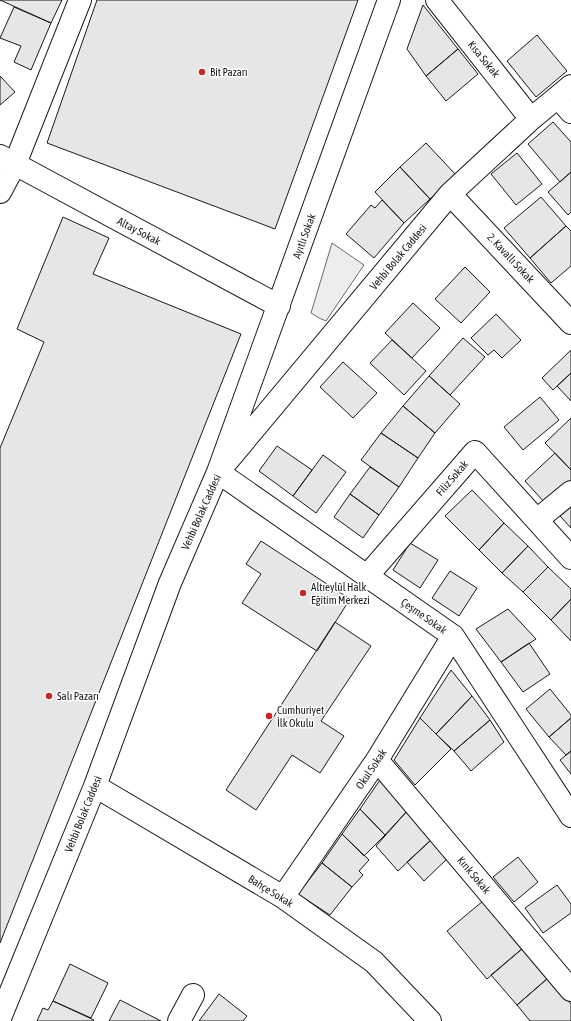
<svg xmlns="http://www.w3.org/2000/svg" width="571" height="1021" font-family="'Asap Condensed',sans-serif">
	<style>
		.built { fill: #ededed; stroke: #6a6a6a }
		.building { fill: #e6e6e6; stroke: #1a1a1a }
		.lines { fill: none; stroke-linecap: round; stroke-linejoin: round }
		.street-casing { stroke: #1a1a1a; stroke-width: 24 }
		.street { stroke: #fff; stroke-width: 22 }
		.poi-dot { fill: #c62828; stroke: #fff; stroke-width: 1.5 }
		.labels { text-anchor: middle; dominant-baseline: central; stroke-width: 3; stroke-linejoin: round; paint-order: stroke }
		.street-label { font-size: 11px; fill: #1a1a1a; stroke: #fff }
		.poi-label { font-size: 11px; fill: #1a1a1a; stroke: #fff; text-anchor: start }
	</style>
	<rect width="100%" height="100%" fill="#fff"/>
	<path class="built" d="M 332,243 L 364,265 L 326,321 L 319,318 L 311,313 Z"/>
	<path class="building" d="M 0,0 L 62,0 L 51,23 Z
		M 97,0 L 358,0 L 275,229 L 47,143 Z
		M 423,5 L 458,49 L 426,76 L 407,49 Z
		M 14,7 L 51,23 L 31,70 L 14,62 L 21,46 L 0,38 Z
		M 537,35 L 567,71 L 536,97 L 507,61 Z
		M 458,49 L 478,74 L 446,101 L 426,76 Z
		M 0,76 L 15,92 L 0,105 Z
		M 553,122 L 571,142 L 571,172 L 560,182 L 528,144 Z
		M 426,143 L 456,175 L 430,199 L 400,167 Z
		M 517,153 L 542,184 L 516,205 L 491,174 Z
		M 400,167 L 430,199 L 404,223 L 375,192 Z
		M 571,172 L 571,212 L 568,215 L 548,192 Z
		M 541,197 L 566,226 L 530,258 L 504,228 Z
		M 382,200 L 404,223 L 374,258 L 346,234 L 371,205 L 375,208 Z
		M 63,217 L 109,238 L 93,274 L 241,334 L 0,943 L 0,448 L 44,342 L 17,329 Z
		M 566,226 L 571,231 L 571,266 L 551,283 L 530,258 Z
		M 465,267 L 490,292 L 461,323 L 435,299 Z
		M 413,303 L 440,328 L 412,358 L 385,333 Z
		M 496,314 L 521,340 L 502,358 L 494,350 L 488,355 L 471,338 Z
		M 463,338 L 485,357 L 450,395 L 429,376 Z
		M 392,340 L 426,371 L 404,395 L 370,363 Z
		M 571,350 L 571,373 L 553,390 L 542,378 Z
		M 343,362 L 377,393 L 353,418 L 320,387 Z
		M 571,373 L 571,401 L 557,386 Z
		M 429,376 L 460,404 L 435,433 L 403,406 Z
		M 540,397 L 559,420 L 523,450 L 504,427 Z
		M 403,406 L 435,433 L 418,458 L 381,433 Z
		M 571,418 L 571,470 L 545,443 Z
		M 381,433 L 418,458 L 399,487 L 361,460 Z
		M 277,446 L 312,470 L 293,496 L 259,471 Z
		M 555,453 L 571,470 L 571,480 L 546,504 L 525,481 Z
		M 323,455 L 346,472 L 316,513 L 293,496 Z
		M 370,467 L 399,487 L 379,515 L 350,494 Z
		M 472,490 L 504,523 L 479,550 L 445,516 Z
		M 350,494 L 379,515 L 363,538 L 334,517 Z
		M 571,507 L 571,528 L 560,516 Z
		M 504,523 L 528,546 L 502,573 L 479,550 Z
		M 261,541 L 350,599 L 317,651 L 242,603 L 261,574 L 246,564 Z
		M 410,543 L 438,560 L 420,588 L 393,570 Z
		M 528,546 L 548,567 L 523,592 L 502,573 Z
		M 548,567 L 571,589 L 571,599 L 551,620 L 523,592 Z
		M 450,571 L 477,588 L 459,616 L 432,598 Z
		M 571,599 L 571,641 L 551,620 Z
		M 508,609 L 536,639 L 501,662 L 476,629 Z
		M 335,622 L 371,646 L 321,721 L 344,736 L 320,773 L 292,755 L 256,810 L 226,790 Z
		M 529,643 L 550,674 L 523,692 L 501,662 Z
		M 451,670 L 472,696 L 436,734 L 420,718 Z
		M 550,689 L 571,715 L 571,718 L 549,737 L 526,709 Z
		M 472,696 L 490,720 L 454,751 L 436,734 Z
		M 420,718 L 451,749 L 415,785 L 394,760 Z
		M 571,718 L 571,751 L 566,755 L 549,737 Z
		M 490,720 L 504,742 L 471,771 L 454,751 Z
		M 571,751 L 571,774 L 560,760 Z
		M 380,780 L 408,810 L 385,835 L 360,809 Z
		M 360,809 L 385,835 L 364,856 L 342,834 Z
		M 408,810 L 432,839 L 398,871 L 376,846 Z
		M 342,834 L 369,860 L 359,871 L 363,875 L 352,887 L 322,863 Z
		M 432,839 L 449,857 L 424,881 L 407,862 Z
		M 518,857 L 538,882 L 514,902 L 493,877 Z
		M 322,863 L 352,887 L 330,915 L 298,894 Z
		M 557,885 L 571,904 L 571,913 L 543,933 L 525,908 Z
		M 483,901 L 523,948 L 487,979 L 447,931 Z
		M 523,948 L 548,978 L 517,1005 L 491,975 Z
		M 70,964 L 108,983 L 91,1018 L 53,1001 Z
		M 548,978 L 571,1004 L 571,1021 L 530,1021 L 517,1005 Z
		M 219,994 L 247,1016 L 243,1021 L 199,1021 Z
		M 120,1000 L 161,1021 L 109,1021 Z
		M 53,1001 L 94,1020 L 93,1021 L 37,1021 L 43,1008 L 48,1010 Z"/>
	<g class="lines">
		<defs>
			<path id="street" d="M 389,0 L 218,472 L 453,636 L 571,816
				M 437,0 L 531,119
				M 558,97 L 571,112
				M 0,156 L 279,306
				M 0,192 L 15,164 L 80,0
				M 450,194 L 571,323
				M 537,520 L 571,492
				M 367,576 L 475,452 L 571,558
				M 377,760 L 571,990
				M 95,786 L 283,897 L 374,962 L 430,1021
				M 283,897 L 377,760 L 453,636
				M 0,1018 L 95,786 L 170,583 L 218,472 L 450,194 L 531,119 L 571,86
				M 179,1021 L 193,995"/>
		</defs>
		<use href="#street" class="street-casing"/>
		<use href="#street" class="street"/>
	</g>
	<g class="poi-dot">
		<circle cx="202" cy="72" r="4"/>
		<circle cx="303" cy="593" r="4"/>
		<circle cx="49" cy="696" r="4"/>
		<circle cx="269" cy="716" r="4"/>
	</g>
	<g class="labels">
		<g class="street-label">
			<text transform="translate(484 59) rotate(51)">Kısa Sokak</text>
			<text transform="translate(139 231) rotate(28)">Altay Sokak</text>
			<text transform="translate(304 236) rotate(-70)">Ayıtlı Sokak</text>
			<text transform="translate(398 257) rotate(-50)">Vehbi Bolak Caddesi</text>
			<text transform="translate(511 258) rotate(47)">2. Kavallı Sokak</text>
			<text transform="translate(452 478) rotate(-49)">Filiz Sokak</text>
			<text transform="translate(201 512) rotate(-66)">Vehbi Bolak Caddesi</text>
			<text transform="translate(424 616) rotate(35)">Çeşme Sokak</text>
			<text transform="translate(371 769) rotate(-56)">Okul Sokak</text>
			<text transform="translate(83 814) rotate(-68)">Vehbi Bolak Caddesi</text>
			<text transform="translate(474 875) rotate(50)">Kırık Sokak</text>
			<text transform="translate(271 891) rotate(32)">Bahçe Sokak</text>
		</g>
		<g class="poi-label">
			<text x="210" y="72">Bit Pazarı</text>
			<text x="311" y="587">Altıeylül Halk<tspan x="311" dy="13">Eğitim Merkezi</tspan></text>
			<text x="57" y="696">Salı Pazarı</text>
			<text x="277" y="710">Cumhuriyet<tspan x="277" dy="13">İlk Okulu</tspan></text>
		</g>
	</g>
</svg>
